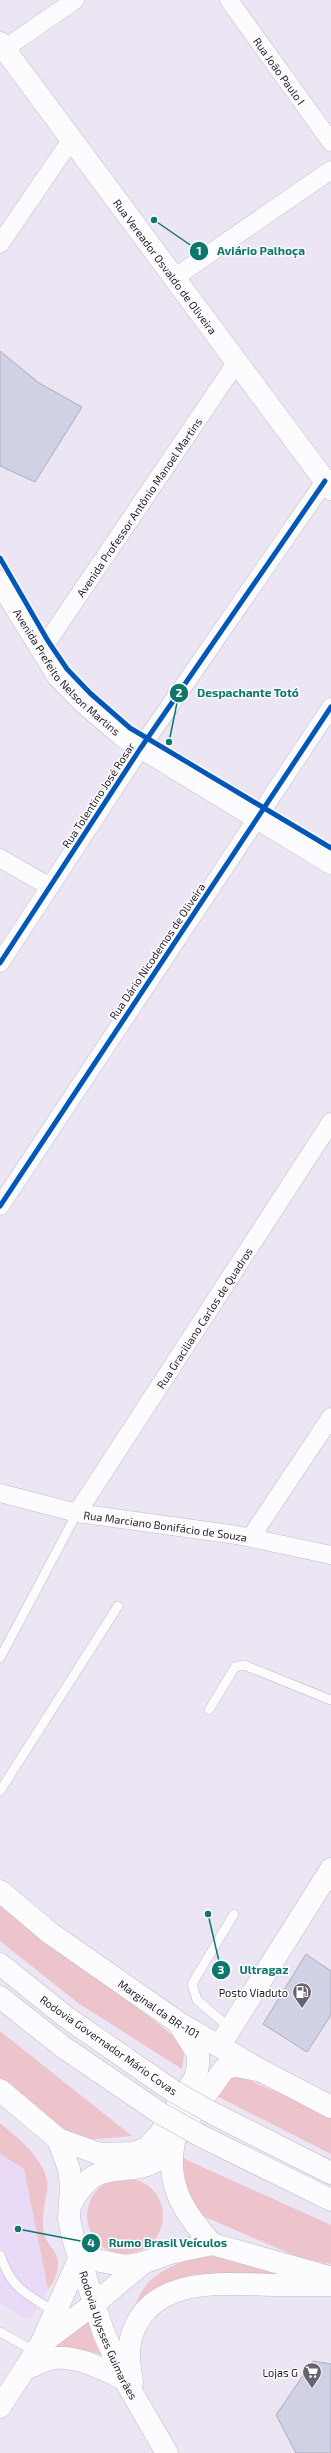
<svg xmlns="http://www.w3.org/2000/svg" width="331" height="2453" font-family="'Exo 2',sans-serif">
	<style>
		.built { fill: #e9dbf8 }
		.green { fill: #edc3cc }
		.building { fill: #d1d1e6; stroke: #aeacb9 }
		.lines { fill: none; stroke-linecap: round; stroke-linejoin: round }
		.service-casing { stroke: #c0bac7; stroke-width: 10 }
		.minor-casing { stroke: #c0bac7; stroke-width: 19 }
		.secondary-casing { stroke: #c0bac7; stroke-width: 23 }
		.primary-casing { stroke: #c0bac7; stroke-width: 23 }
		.trunk-casing { stroke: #c0bac7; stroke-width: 23 }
		.motorway-casing { stroke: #c0bac7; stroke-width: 23 }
		.service { stroke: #fcfbfd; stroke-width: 9 }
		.minor { stroke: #fcfbfd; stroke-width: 18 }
		.secondary { stroke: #fcfbfd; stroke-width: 22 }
		.primary { stroke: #fcfbfd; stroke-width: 22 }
		.trunk { stroke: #fcfbfd; stroke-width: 22 }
		.motorway { stroke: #fcfbfd; stroke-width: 22 }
		.motorway-bridge-casing { stroke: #c0bac7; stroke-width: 23; stroke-linecap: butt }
		.motorway-bridge { stroke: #fcfbfd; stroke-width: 22 }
		.cycleway-casing { stroke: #fff; stroke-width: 8 }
		.cycleway { stroke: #0057b8; stroke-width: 5 }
		.labels { text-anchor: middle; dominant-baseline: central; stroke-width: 3; stroke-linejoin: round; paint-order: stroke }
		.street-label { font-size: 11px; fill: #231d29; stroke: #fff }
		.poi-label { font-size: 11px; fill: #231d29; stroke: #fff; text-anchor: end }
		.leader { fill: none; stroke: #0f766e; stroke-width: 1.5 }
		.callout-dot { fill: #0f766e; stroke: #fff; stroke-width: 1.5 }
		.mark-label { font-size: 12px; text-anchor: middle; font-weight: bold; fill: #fff }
		.callout-label { font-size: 12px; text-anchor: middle; font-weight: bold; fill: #0f766e; stroke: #fff; stroke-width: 3; stroke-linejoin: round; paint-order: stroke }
	</style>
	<rect width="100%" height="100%" fill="#ece5f4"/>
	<path class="built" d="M 0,2154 L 24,2169 L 48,2289 L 30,2321 L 0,2303 Z"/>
	<path class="green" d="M 0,1899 L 185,2045 L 182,2069 L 78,2003 L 0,1941 Z
		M 0,2031 L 132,2136 L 86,2140 L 63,2135 L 0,2080 Z
		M 229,2071 L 331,2116 L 331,2154 L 211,2093 Z
		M 0,2123 C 18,2138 40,2155 47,2179 C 50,2193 38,2217 45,2237 C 49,2246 59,2254 58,2264 C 58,2272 54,2283 48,2289 L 24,2169 L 0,2154 Z
		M 178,2156 L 331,2225 L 331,2264 L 298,2257 L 196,2213 L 189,2205 Z
		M87 2216a38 38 0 1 1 76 0a38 38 0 1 1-76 0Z
		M 204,2255 L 219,2255 L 293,2277 L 217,2274 L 131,2323 C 138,2279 164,2266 204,2255 Z
		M 89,2315 C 90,2331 93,2342 102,2355 L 89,2351 L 53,2353 L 60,2342 Z"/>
	<path class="building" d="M 0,351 L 39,383 L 82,407 L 35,482 L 0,466 Z
		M 306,1954 L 331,1971 L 331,2015 L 307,2052 L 263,2024 Z
		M 313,2361 L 331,2364 L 331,2453 L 296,2453 L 276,2415 Z"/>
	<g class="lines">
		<defs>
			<path id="service" d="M 0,1658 L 77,1513
				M 209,1710 L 235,1667 L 244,1665 L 331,1700
				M 0,1791 L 118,1606
				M 230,2028 L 197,2000 L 192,1984 L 234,1914
				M 0,2255 C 13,2291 26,2293 55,2312
				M 0,2332 L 36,2352"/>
			<g id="minor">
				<path id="s1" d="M 229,0 L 331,142"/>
				<path d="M 4,49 L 75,0"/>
				<path d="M 0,244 L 71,140"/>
				<path d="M 174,278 L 331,170"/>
				<path id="s2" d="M 41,651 L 236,363"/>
				<path d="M 0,858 L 50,887"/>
				<path d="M 0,963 L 140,749 L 325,481"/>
				<path d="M 0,1206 L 331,707"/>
				<path id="s3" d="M 0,1493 L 77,1513 L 237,1535 L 331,1555"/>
				<path id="s4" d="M 77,1513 L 331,1122"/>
				<path d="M 251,1537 L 331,1417"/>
			</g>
			<path id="secondary" d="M 220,2045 L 331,1869
				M 42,2343 L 95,2303
				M 0,2407 L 41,2344 L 80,2257"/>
			<g id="primary">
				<path id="s5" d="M 0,43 L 331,489"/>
				<path id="s6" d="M 0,582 L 58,676 L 82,701 L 124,737 L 331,863"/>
			</g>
			<g id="trunk">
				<path id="s7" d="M 0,1891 L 50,1933 L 179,2023 L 262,2071 L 331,2107"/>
				<path d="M 0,2090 L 58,2139 L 100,2154 L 134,2153 L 147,2148 L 159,2135 L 195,2078 L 198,2066 L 198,2054 L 179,2024"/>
				<path id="s8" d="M 58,2139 L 69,2169 L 71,2186 L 69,2219 L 73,2238 L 103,2331 L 124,2379 L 167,2453"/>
				<path d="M 174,2143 C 165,2185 185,2214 212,2244"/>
				<path d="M 71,2204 C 99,2150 128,2183 161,2157 L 225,2068 L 236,2066 L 257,2070"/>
				<path d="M 80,2257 L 126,2266 L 143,2263 L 170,2253 L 212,2244 L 329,2277"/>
				<path d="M 95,2303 L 143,2263"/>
				<path d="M 25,2369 C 33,2366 41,2362 49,2359 C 73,2353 103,2369 124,2379"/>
				<path d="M 132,2383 C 130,2368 127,2353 131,2338 C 149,2274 225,2284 276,2285 C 294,2285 313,2285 331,2285"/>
			</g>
			<path id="motorway" d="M 0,1964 L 66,2017 L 173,2091
				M 0,1997 L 63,2047 L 160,2113
				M 214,2114 L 331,2173
				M 201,2136 L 331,2200"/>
		</defs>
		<use href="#service" class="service-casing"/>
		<use href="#minor" class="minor-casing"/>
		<use href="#secondary" class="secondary-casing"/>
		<use href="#primary" class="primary-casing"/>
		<use href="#trunk" class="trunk-casing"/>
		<use href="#motorway" class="motorway-casing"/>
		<use href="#service" class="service"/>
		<use href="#minor" class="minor"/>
		<use href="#secondary" class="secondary"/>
		<use href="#primary" class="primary"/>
		<use href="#trunk" class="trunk"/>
		<use href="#motorway" class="motorway"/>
		<defs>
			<path id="motorway-bridge" d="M 173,2091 L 214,2114
				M 160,2113 L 201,2136"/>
		</defs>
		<use href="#motorway-bridge" class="motorway-bridge-casing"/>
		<use href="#motorway-bridge" class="motorway-bridge"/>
		<defs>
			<path id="cycleway" d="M 0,558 L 48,641 L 67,669 L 90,693 L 130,728 L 331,848
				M 0,963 L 140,749 L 325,481
				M 0,1206 L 331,707"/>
		</defs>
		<use href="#cycleway" class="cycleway-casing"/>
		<use href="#cycleway" class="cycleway"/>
	</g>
	<defs>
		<symbol id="fuel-pin" viewBox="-11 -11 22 30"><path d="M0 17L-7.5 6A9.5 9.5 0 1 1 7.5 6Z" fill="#696370" stroke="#fff"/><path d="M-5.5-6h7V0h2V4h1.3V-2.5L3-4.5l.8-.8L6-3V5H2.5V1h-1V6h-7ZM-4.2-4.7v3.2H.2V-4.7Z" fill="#fff"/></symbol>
		<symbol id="supermarket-pin" viewBox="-11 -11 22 30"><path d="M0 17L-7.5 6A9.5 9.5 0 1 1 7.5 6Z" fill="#696370" stroke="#fff"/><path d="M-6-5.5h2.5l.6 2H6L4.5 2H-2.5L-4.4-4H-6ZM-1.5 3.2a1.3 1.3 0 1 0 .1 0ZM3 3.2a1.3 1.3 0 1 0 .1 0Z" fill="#fff"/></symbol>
	</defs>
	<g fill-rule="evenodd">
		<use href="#fuel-pin" x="291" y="1981" width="22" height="30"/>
		<use href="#supermarket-pin" x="301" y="2361" width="22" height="30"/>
	</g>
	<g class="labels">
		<g class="street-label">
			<text stroke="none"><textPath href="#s1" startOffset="87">Rua João Paulo I</textPath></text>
			<text stroke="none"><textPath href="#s5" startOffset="278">Rua Vereador Osvaldo de Oliveira</textPath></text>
			<text stroke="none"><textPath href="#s2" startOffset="174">Avenida Professor Antônio Manoel Martins</textPath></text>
			<text stroke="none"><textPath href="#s6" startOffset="113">Avenida Prefeito Nelson Martins</textPath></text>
			<text transform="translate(98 795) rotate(-57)">Rua Tolentino José Rosar</text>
			<text transform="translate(157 951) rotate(-56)">Rua Dário Nicodemos de Oliveira</text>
			<text stroke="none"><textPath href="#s4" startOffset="233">Rua Graciliano Carlos de Quadros</textPath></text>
			<text stroke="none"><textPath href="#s3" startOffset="169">Rua Marciano Bonifácio de Souza</textPath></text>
			<text stroke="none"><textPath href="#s7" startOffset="198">Marginal da BR-101</textPath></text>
			<text transform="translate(109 2045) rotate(35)">Rodovia Governador Mário Covas</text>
			<text stroke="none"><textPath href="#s8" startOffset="205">Rodovia Ulysses Guimarães</textPath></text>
		</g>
		<g class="poi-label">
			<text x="288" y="1992">Posto Viaduto</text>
			<text x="298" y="2372">Lojas G</text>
		</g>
	</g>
	<path class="leader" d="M154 220L199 251M169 742L179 693M208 1914L221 1970M18 2229L91 2243"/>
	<g class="callout-dot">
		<circle cx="154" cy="220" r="4"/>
		<circle cx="169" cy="742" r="4"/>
		<circle cx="208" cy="1914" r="4"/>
		<circle cx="18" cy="2229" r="4"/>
		<circle cx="199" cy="251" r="10"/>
		<circle cx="179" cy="693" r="10"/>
		<circle cx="221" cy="1970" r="10"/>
		<circle cx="91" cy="2243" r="10"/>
	</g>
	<g class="mark-label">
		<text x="199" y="255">1</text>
		<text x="179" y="697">2</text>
		<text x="221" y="1974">3</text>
		<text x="91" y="2247">4</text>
	</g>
	<g class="callout-label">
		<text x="261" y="255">Aviário Palhoça</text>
		<text x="248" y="697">Despachante Totó</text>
		<text x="264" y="1974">Ultragaz</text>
		<text x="168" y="2247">Rumo Brasil Veículos</text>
	</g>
</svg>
